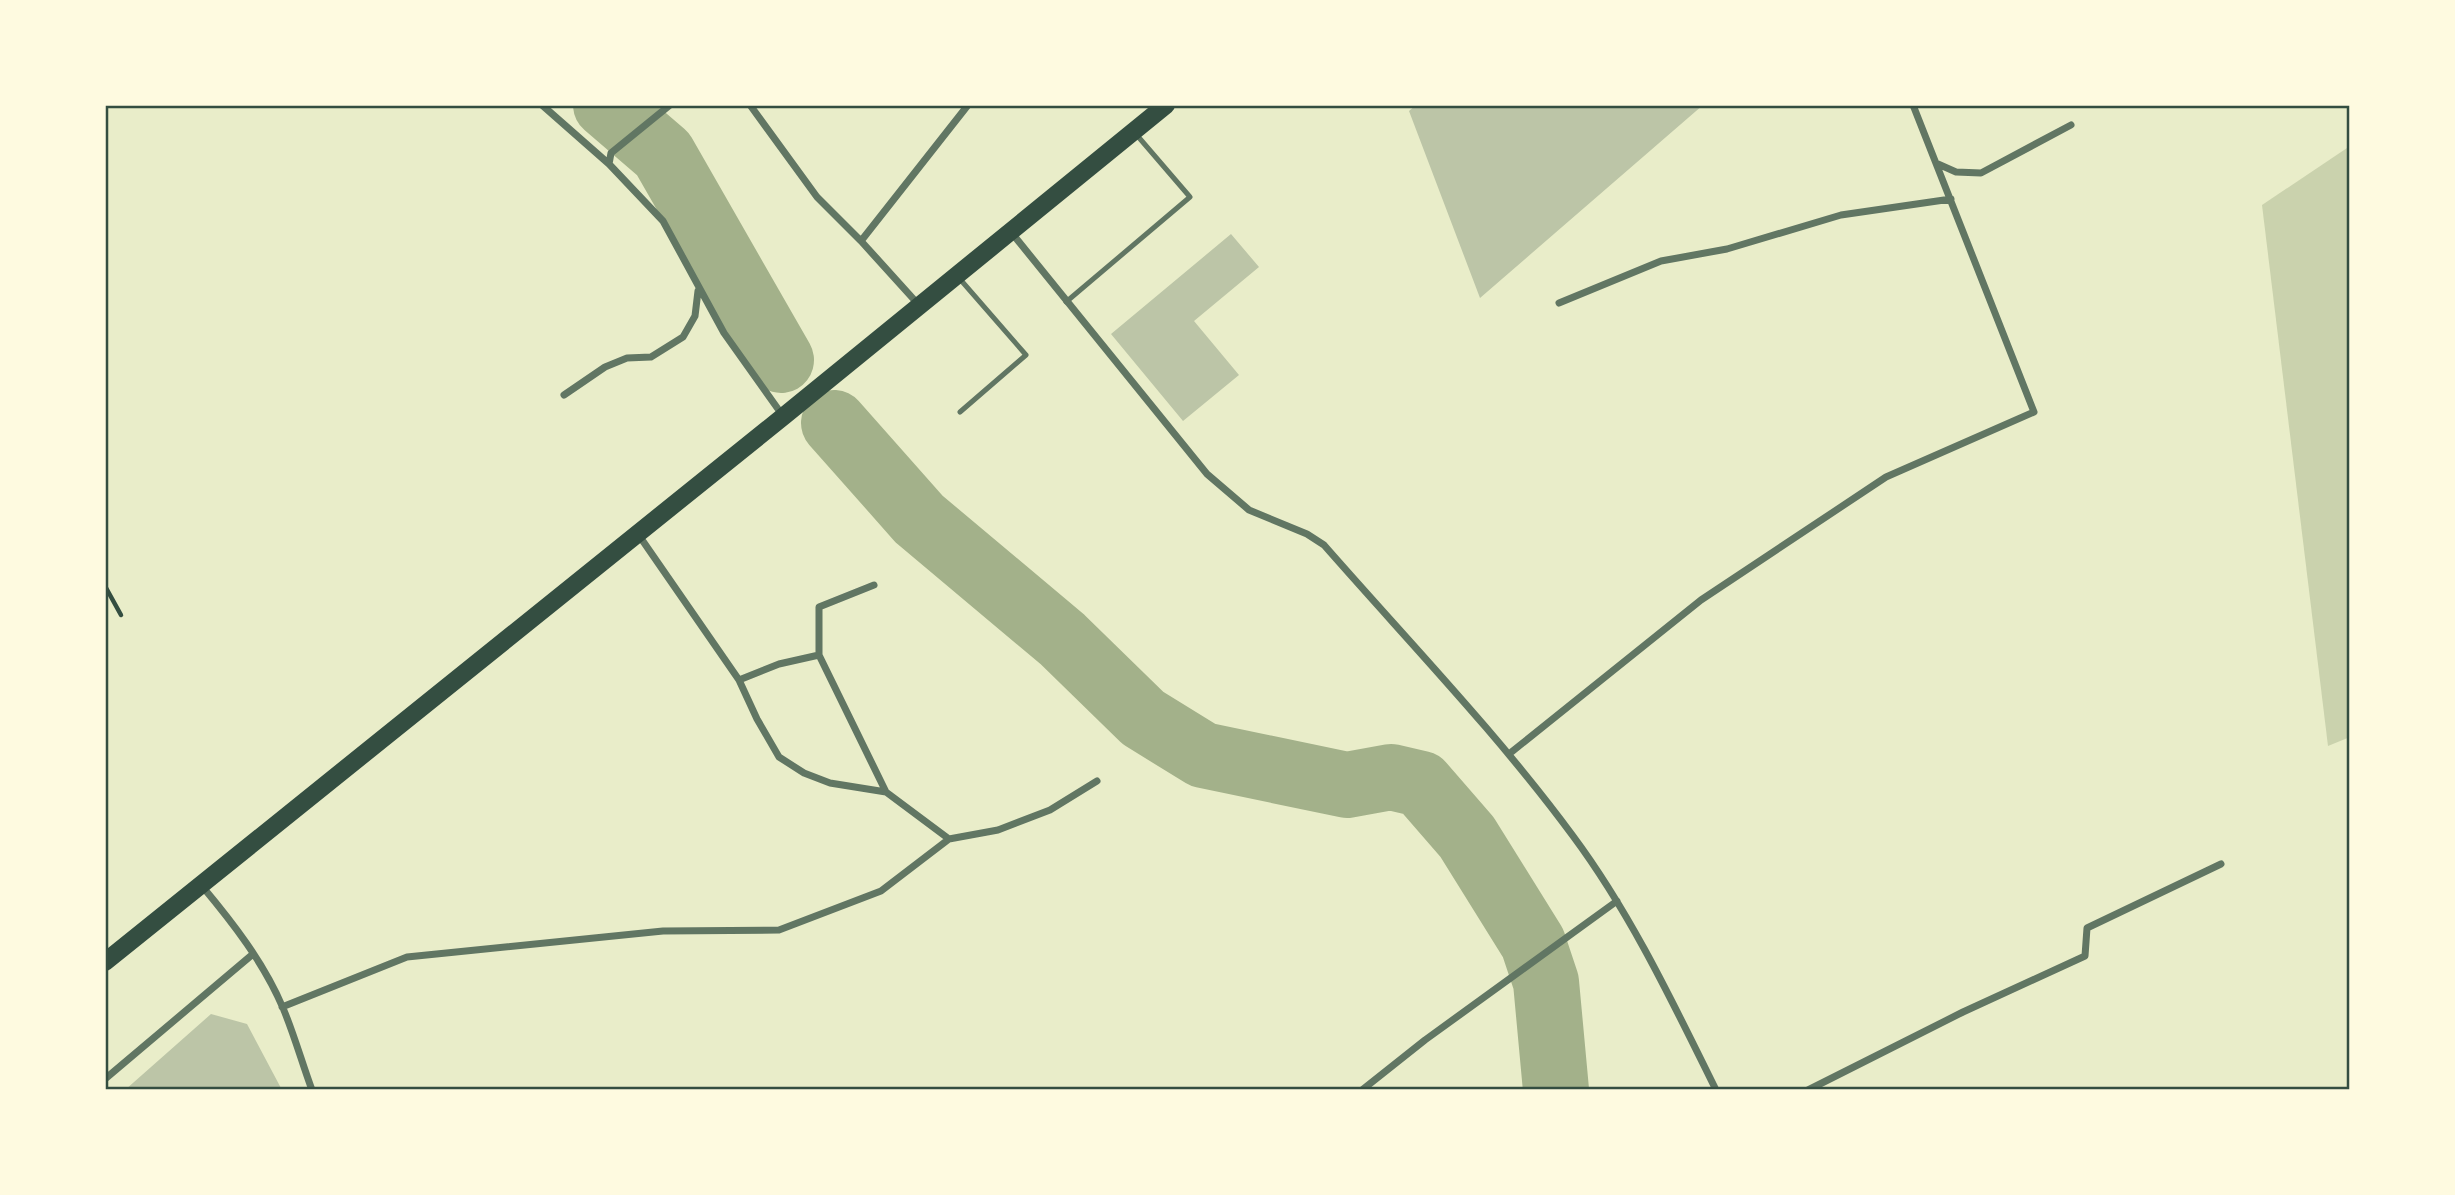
<svg xmlns="http://www.w3.org/2000/svg" width="2455" height="1195" font-family="Merriweather,serif">
	<style>
		.green { fill: #cad2ad }
		.lines { fill: none; stroke-linecap: round; stroke-linejoin: round }
		.river { stroke: #a3b18a; stroke-width: 66 }
		.building { fill: #bcc5a7 }
		.path { stroke: #344e41; stroke-width: 4.5 }
		.service { stroke: #617663; stroke-width: 5 }
		.minor { stroke: #617663; stroke-width: 7 }
		.primary { stroke: #344e41; stroke-width: 18 }
		.neatline { fill: none; stroke: #344e41; stroke-width: 2.5 }
	</style>
	<rect width="100%" height="100%" fill="#e9edc9"/>
	<path class="green" d="M 2350,146 L 2350,737 L 2328,746 L 2262,205 Z"/>
	<g class="lines">
		<path class="river" d="M 606,105 L 663,154 L 781,360
			M 834,423 L 919,519 L 1062,639 L 1143,718 L 1203,755 L 1347,785 L 1391,777 L 1421,784 L 1467,837 L 1533,943 L 1546,982 L 1556,1090"/>
	</g>
	<path class="building" d="M 1416,105 L 1703,105 L 1480,298 L 1409,111 Z
		M 1231,234 L 1259,267 L 1194,321 L 1239,375 L 1183,421 L 1111,334 Z
		M 211,1014 L 247,1024 L 282,1090 L 125,1090 Z"/>
	<g class="lines">
		<path class="path" d="M 105,586 L 121,615"/>
		<path class="service" d="M 959,278 L 1026,355 L 960,412
			M 1066,302 L 1190,197 L 1135,133"/>
		<path class="minor" d="M 542,105 L 609,164 L 663,221 L 724,333 L 783,416
			M 750,105 L 817,197 L 861,241 L 918,304
			M 609,164 L 611,153 L 670,105
			M 1938,164 L 1956,172 L 1981,173 L 2071,125
			M 1011,232 L 1207,474 L 1249,510 L 1307,534 L 1324,545 C 1408,641 1497,733 1573,836 C 1631,914 1673,1003 1716,1090
			M 861,241 L 968,105
			M 1559,303 L 1661,261 L 1727,249 L 1841,215 L 1951,199
			M 564,395 L 605,367 L 627,358 L 651,357 L 683,337 L 695,316 L 698,291
			M 638,534 L 739,680 L 757,719 L 779,757 L 804,773 L 830,783 L 886,792 L 949,839
			M 874,585 L 819,607 L 819,655 L 886,792
			M 739,680 L 779,664 L 819,655
			M 1509,754 L 1701,600 L 1886,477 L 2034,412 L 1913,105
			M 202,886 C 233,923 264,963 283,1008 C 294,1034 302,1063 312,1090
			M 282,1007 L 407,957 L 663,931 L 779,930 L 881,891 L 949,839 L 998,830 L 1050,810 L 1097,781
			M 105,1079 L 253,954
			M 1362,1090 L 1425,1040 L 1617,901
			M 1808,1090 L 1963,1012 L 2085,956 L 2087,928 L 2221,864"/>
		<path class="primary" d="M 105,962 L 784,416 L 1166,105"/>
	</g>
	<rect width="2455" height="1195" fill="none" stroke="#fefae0" stroke-width="214"/>
	<rect x="107" y="107" width="2241" height="981" class="neatline"/>
</svg>
